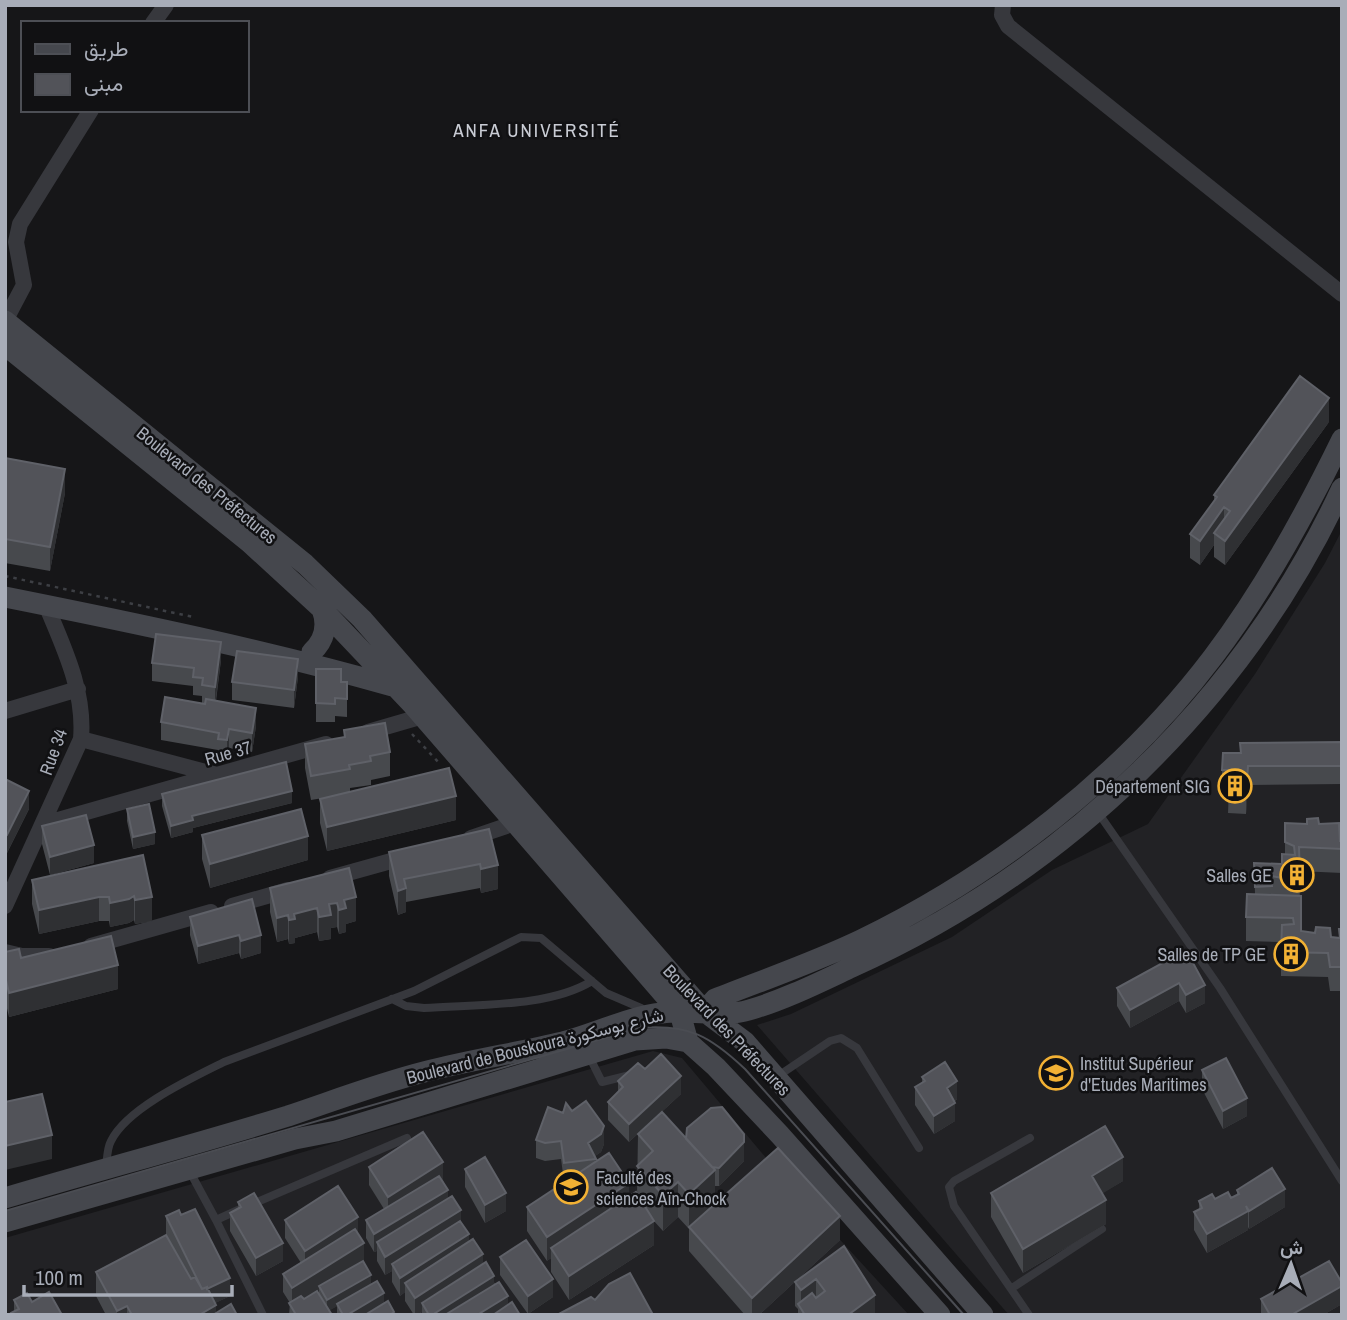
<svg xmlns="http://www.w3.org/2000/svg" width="1347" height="1320" font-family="'Archivo Narrow',Vazirmatn,sans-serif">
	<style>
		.built { fill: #222225 }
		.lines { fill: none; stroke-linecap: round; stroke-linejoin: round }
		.path { stroke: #3d3f44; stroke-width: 2.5; stroke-dasharray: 3.5 5; stroke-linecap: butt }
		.lane { stroke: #37383d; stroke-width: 8 }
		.street { stroke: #37383d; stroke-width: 16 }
		.secondary { stroke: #45474d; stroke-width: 21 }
		.tram { stroke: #4a4c52; stroke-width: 2 }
		.wall { fill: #47494d; fill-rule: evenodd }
		.shaded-wall { fill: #2f3033 }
		.building { fill: #525359; stroke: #5f6168; stroke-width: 2 }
		.labels { text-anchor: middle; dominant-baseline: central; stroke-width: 5; stroke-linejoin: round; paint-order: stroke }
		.street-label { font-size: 18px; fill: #a8adb8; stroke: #111113 }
		.poi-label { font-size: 18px; fill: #a8adb8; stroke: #111113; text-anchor: end }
		.neighbourhood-label { font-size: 19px; letter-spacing: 2px; fill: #c9ccd4; stroke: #111113 }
	</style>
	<rect width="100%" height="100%" fill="#161618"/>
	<path class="built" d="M 1342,530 L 1342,1315 L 1009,1315 L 757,1025 L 791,1014 L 952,937 L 1052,870 L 1148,824 L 1255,674 L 1325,563 Z
		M 653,1051 L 682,1058 L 778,1172 L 909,1315 L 5,1315 L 5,1238 Z"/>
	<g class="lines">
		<path class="path" d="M 5,576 L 193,617
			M 412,734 L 441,765"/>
		<path class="lane" d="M 1097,811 L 1220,988 L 1342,1181
			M 392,999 L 406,1006 L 424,1008 C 475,1004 548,1008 592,981
			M 588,1054 L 602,1082 L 630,1075
			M 778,1076 L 830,1041 L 841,1038 L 857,1048 L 919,1148
			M 106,1168 C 107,1159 107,1148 111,1141 C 127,1108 192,1078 224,1062 L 414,991 L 521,937 L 541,938 L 606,993 L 641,1008
			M 189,1170 L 216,1220 L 238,1210
			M 250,1205 L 407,1138
			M 216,1220 L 263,1315
			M 1012,1288 L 1102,1229
			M 1029,1315 L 954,1206 L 949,1187 L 954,1181 L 1030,1138"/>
		<path class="street" d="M 1003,5 L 1002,15 L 1008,26 L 1342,294
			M 153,23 L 166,5
			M 5,321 L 24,285 L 16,242 L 20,224 L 91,110
			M 5,711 L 78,689
			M 368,732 L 423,716
			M 81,739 L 217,775
			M 44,824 L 326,744
			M 471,838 L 515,823
			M 330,878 L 409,856
			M 5,906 L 81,739 C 85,691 64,648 46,605
			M 232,906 L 288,890
			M 91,946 L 211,912
			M 5,952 L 22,956 L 49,956"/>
		<path class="secondary" d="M 5,321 L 305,564 L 362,619 L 704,1011 L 745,1042 L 983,1315
			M 5,345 L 249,542 L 322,609 L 413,705 L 680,1013 L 688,1042 L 716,1067 L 780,1135 L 940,1315
			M 5,597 C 135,623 265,650 392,686
			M 312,652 C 325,640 328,625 322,609
			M 704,1011 L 715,999 C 763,980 813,963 861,940 C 995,875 1123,776 1213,657 C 1264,590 1305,515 1342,439
			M 5,1198 C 99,1170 194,1145 288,1116 C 333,1101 377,1084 424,1072 C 470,1060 517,1053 563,1042 C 597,1033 628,1017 662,1013 C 691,1009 722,1018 749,1010 C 784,1000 820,982 852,967 C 1065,871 1243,701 1342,488
			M 5,1222 L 295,1139 L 336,1131 L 635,1040 L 666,1038 L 688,1042"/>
		<path class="tram" d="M 5,1211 L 640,1028 C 689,1024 710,1036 745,1069 L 964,1315"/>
	</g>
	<path class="wall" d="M 1329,422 L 1225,565 L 1214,557 L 1214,545 L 1200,565 L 1190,558 L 1190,534 L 1214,501 L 1214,495 Z
		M 5,458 L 65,493 L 50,571 L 5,563 Z
		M 221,660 L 216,701 L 256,726 L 252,752 L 229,748 L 227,758 L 218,757 L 218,750 L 161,740 L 161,722 L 202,703 L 202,696 L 193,695 L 193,686 L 152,681 L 152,663 Z
		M 316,669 L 341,682 L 347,682 L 347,717 L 335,716 L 335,722 L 316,722 Z
		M 298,677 L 294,708 L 232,700 L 232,682 Z
		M 344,730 L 390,752 L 390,776 L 371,780 L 371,785 L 350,788 L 350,792 L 456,820 L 327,851 L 320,823 L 320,799 L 329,797 L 311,800 L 305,768 L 305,744 L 344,737 Z
		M 1342,742 L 1342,784 L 1248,785 L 1246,814 L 1228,813 L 1229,788 L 1222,788 L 1222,770 L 1240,753 L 1240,743 Z
		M 5,779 L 29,809 L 7,853 L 5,852 Z
		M 162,794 L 292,803 L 193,828 L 193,832 L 171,838 L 162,806 Z
		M 127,809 L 155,844 L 133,849 L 127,821 Z
		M 1285,823 L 1319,824 L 1340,841 L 1342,841 L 1342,873 L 1299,871 L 1301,931 L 1339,938 L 1342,929 L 1342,991 L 1330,991 L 1328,977 L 1281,976 L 1281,942 L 1246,941 L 1246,917 L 1255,894 L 1254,863 L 1282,864 L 1285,854 Z
		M 42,826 L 94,863 L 50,875 L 42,844 Z
		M 489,829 L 498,889 L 481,893 L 480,888 L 406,902 L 406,912 L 398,915 L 389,876 L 389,852 Z
		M 202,835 L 308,860 L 210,888 L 202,859 Z
		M 143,855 L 152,921 L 135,924 L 134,920 L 129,923 L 110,927 L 109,921 L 99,921 L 39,934 L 32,904 L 32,880 Z
		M 349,868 L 356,921 L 346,924 L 346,932 L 339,934 L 337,927 L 331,928 L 331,939 L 319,941 L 317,932 L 295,938 L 295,943 L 289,944 L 288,939 L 277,942 L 270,912 L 270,888 Z
		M 252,899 L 261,953 L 241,959 L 239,953 L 198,964 L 190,935 L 190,917 Z
		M 1186,950 L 1205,1003 L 1186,1013 L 1179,1001 L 1130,1028 L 1117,1006 L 1117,988 Z
		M 5,952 L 21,958 L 118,989 L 9,1017 L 5,1000 Z
		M 645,1069 L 681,1094 L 629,1142 L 608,1120 L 608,1102 L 618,1092 L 618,1081 Z
		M 1202,1070 L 1247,1116 L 1223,1129 L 1202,1089 Z
		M 922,1077 L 957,1099 L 955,1101 L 955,1121 L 934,1134 L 915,1105 L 915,1087 L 922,1083 Z
		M 563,1113 L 604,1144 L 601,1152 L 595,1156 L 596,1162 L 629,1197 L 637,1194 L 638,1134 L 686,1139 L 744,1161 L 719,1186 L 715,1186 L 715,1204 L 840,1240 L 759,1315 L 745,1315 L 689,1251 L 689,1229 L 678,1217 L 663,1231 L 653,1220 L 654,1245 L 569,1300 L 551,1272 L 551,1258 L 547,1261 L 527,1231 L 527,1207 L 567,1181 L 564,1181 L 561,1159 L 545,1161 L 536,1158 L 536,1140 Z
		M 369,1167 L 443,1180 L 448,1199 L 461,1222 L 469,1242 L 508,1305 L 520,1315 L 422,1315 L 422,1312 L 417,1315 L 414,1315 L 405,1301 L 405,1292 L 400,1296 L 392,1282 L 392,1271 L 385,1275 L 377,1261 L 377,1251 L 374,1252 L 366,1238 L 366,1220 L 384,1209 L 369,1185 Z
		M 465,1169 L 506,1211 L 485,1223 L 465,1187 Z
		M 1123,1181 L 1102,1193 L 1106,1224 L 1023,1273 L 991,1217 L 991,1193 Z
		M 1237,1190 L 1285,1207 L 1249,1229 L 1248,1227 L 1248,1230 L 1207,1253 L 1194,1230 L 1194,1212 L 1199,1209 L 1199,1201 L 1231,1198 L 1237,1195 Z
		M 238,1202 L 283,1261 L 256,1276 L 230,1231 L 230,1213 L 238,1208 Z
		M 166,1216 L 230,1296 L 215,1303 L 216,1313 L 237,1315 L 106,1315 L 96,1296 L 96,1272 L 166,1235 Z
		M 285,1220 L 358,1233 L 364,1261 L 363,1262 L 371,1285 L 384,1304 L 394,1315 L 337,1315 L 337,1306 L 329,1310 L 332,1315 L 289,1315 L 290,1303 L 283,1292 L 283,1274 L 301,1263 L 285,1238 ZM 319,1290 L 319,1294 L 304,1299 Z
		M 844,1246 L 875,1315 L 798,1315 L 798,1309 L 795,1306 L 795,1282 Z
		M 500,1257 L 553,1297 L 528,1314 L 500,1275 Z
		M 1261,1299 L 1342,1304 L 1323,1315 L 1261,1315 Z
		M 14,1300 L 32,1302 L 62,1315 L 11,1315 L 11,1313 L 14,1312 Z"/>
	<path class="shaded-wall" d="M 1329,398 L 1329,422 L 1225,565 L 1225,541 Z
		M 65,469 L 65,493 L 50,571 L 50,547 Z
		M 1224,507 L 1224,531 L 1214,533 L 1214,545 L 1200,565 L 1200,541 Z
		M 221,642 L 221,660 L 215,705 L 215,687 Z
		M 298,659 L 298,677 L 294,708 L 294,690 Z
		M 256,708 L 256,726 L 252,752 L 252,733 Z
		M 229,729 L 229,748 L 227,758 L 227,740 Z
		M 1248,766 L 1248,785 L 1246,814 L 1246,796 Z
		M 29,791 L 29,809 L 7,853 L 7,835 Z
		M 292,791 L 292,803 L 193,828 L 193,832 L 171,838 L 171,826 L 192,816 Z
		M 456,796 L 456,820 L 327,851 L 327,827 Z
		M 155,832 L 155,844 L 133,849 L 133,837 Z
		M 308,836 L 308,860 L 210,888 L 210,864 Z
		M 94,845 L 94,863 L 50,875 L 50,857 Z
		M 498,865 L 498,889 L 481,893 L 481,869 Z
		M 406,888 L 406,912 L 398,915 L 398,891 Z
		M 134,896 L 134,920 L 129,923 L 110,927 L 110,903 Z
		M 99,897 L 99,921 L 39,934 L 39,910 Z
		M 152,897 L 152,921 L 135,924 L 135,900 Z
		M 356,897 L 356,921 L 346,924 L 346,932 L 339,934 L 339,910 L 344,900 Z
		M 337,903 L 337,927 L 331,928 L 331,939 L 319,941 L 319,917 L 329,904 Z
		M 317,908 L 317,932 L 295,938 L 295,943 L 289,944 L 289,920 L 294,914 Z
		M 288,915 L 288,939 L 277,942 L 277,918 Z
		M 239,935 L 239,953 L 198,964 L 198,946 Z
		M 261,935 L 261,953 L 241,959 L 241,941 Z
		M 118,965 L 118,989 L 9,1017 L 9,993 Z
		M 1179,983 L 1179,1001 L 1130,1028 L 1130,1010 Z
		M 1205,985 L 1205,1003 L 1186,1013 L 1186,995 Z
		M 681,1076 L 681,1094 L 629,1142 L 629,1124 Z
		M 957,1081 L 957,1099 L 947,1106 L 947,1088 Z
		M 1247,1098 L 1247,1116 L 1223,1129 L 1223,1111 Z
		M 955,1103 L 955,1121 L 934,1134 L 934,1116 Z
		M 604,1126 L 604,1144 L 601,1152 L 588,1161 L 588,1143 Z
		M 744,1134 L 744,1161 L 719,1186 L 719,1168 Z
		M 52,1135 L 52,1159 L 5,1170 L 5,1146 Z
		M 1123,1157 L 1123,1181 L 1092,1200 L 1092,1176 Z
		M 443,1162 L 443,1180 L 388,1215 L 388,1197 Z
		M 715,1170 L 715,1206 L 689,1227 L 689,1229 L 689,1194 Z
		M 678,1182 L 678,1217 L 663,1231 L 663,1195 Z
		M 629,1183 L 629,1207 L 551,1248 L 551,1258 L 547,1261 L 547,1237 Z
		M 1285,1189 L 1285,1207 L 1249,1229 L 1249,1211 Z
		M 448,1190 L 448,1208 L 377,1242 L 377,1251 L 374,1252 L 374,1234 Z
		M 506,1193 L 506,1211 L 485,1223 L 485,1205 Z
		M 1106,1200 L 1106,1224 L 1023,1273 L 1023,1249 Z
		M 461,1210 L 461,1228 L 392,1264 L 392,1271 L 385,1275 L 385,1257 Z
		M 1248,1211 L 1248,1230 L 1207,1253 L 1207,1234 Z
		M 840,1216 L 840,1240 L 759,1315 L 752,1315 L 752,1298 Z
		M 358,1217 L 358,1235 L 305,1269 L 305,1251 Z
		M 654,1221 L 654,1245 L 569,1300 L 569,1276 Z
		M 469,1234 L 469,1253 L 405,1283 L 405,1292 L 400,1296 L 400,1278 Z
		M 283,1243 L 283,1261 L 256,1276 L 256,1258 Z
		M 364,1243 L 364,1261 L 320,1289 L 319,1286 L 319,1290 L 292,1306 L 292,1288 Z
		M 483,1254 L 483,1272 L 422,1303 L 422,1312 L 415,1315 L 415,1298 Z
		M 371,1275 L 371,1287 L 327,1312 L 327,1300 Z
		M 494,1276 L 494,1294 L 461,1315 L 432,1315 Z
		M 230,1278 L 230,1296 L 203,1309 L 203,1291 Z
		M 553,1279 L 553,1297 L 528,1314 L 528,1296 Z
		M 816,1279 L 816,1303 L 801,1310 L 801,1290 Z
		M 1342,1286 L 1342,1304 L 1323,1315 L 1291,1315 Z
		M 384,1293 L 384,1305 L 368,1315 L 347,1315 Z
		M 875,1295 L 875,1315 L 848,1315 Z
		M 508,1296 L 508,1314 L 506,1315 L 477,1315 Z
		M 216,1305 L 216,1315 L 199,1315 Z
		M 127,1306 L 127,1315 L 117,1315 L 117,1311 Z"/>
	<path class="building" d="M 1300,376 L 1329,398 L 1225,541 L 1214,533 L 1230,511 L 1224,507 L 1200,541 L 1190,534 L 1217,497 L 1214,495 Z
		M 5,458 L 65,469 L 50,547 L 5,539 Z
		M 156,634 L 221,642 L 215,687 L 202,685 L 203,678 L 193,677 L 194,668 L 152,663 Z
		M 237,651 L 298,659 L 294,690 L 232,682 Z
		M 316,669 L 341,669 L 341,682 L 347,682 L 347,699 L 335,698 L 335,704 L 316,703 Z
		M 165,697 L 205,704 L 206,699 L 256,708 L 252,733 L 229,729 L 227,740 L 218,739 L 219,733 L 161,722 Z
		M 385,723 L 390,752 L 370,756 L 371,761 L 349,765 L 350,769 L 311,776 L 305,744 L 345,737 L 344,730 Z
		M 1342,742 L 1342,766 L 1248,766 L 1246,796 L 1228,795 L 1229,770 L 1222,770 L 1223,753 L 1241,753 L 1240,743 Z
		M 286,762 L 292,791 L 192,816 L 193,820 L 171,826 L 162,794 Z
		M 449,768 L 456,796 L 327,827 L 320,799 Z
		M 5,779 L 29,791 L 7,835 L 5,834 Z
		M 149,804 L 155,832 L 133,837 L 127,809 Z
		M 301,809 L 308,836 L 210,864 L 202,835 Z
		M 86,815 L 94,845 L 50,857 L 42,826 Z
		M 1318,818 L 1319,824 L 1339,823 L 1340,841 L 1342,841 L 1342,849 L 1299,847 L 1300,881 L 1271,876 L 1272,886 L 1255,887 L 1254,863 L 1282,864 L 1282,854 L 1295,855 L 1294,846 L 1285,842 L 1285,823 L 1307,824 L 1307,819 Z
		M 489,829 L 498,865 L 481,869 L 480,864 L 404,879 L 406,888 L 398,891 L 389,852 Z
		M 143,855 L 152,897 L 135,900 L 134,896 L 129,899 L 110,903 L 109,897 L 99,897 L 39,910 L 32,880 Z
		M 349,868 L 356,897 L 344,900 L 346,908 L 339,910 L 337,903 L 329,904 L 331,915 L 319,917 L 317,908 L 294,914 L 295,919 L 289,920 L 288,915 L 277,918 L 270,888 Z
		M 1247,894 L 1301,896 L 1301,931 L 1315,933 L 1316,927 L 1330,928 L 1331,937 L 1340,938 L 1339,929 L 1342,929 L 1342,967 L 1330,967 L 1328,953 L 1281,952 L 1282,925 L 1294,924 L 1293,918 L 1246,917 Z
		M 252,899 L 261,935 L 241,941 L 239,935 L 198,946 L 190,917 Z
		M 111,936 L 118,965 L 9,993 L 5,976 L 5,952 L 19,949 L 21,958 Z
		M 1186,950 L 1205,985 L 1186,995 L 1179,983 L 1130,1010 L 1117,988 Z
		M 661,1054 L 681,1076 L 629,1124 L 608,1102 L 623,1087 L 618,1081 L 638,1063 L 645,1069 Z
		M 1226,1058 L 1247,1098 L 1223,1111 L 1202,1070 Z
		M 945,1062 L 957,1081 L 947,1088 L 955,1103 L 934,1116 L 915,1087 L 925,1081 L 922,1077 Z
		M 42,1094 L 52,1135 L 5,1146 L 5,1102 Z
		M 586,1101 L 604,1126 L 601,1134 L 588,1143 L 596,1159 L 564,1163 L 561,1141 L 545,1143 L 536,1140 L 548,1107 L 563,1113 L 566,1103 L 572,1111 Z
		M 722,1107 L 744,1134 L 744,1142 L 719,1168 L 712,1167 L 686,1139 L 687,1128 L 711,1108 Z
		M 662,1112 L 715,1170 L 689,1194 L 678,1182 L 663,1195 L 637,1166 L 653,1151 L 638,1134 Z
		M 1105,1126 L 1123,1157 L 1092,1176 L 1106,1200 L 1023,1249 L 991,1193 Z
		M 423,1132 L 443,1162 L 388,1197 L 369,1167 Z
		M 778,1148 L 840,1216 L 752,1298 L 689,1227 Z
		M 609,1153 L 629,1183 L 547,1237 L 527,1207 Z
		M 485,1157 L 506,1193 L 485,1205 L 465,1169 Z
		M 1272,1168 L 1285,1189 L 1249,1211 L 1246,1206 L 1248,1211 L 1207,1234 L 1194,1212 L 1202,1208 L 1199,1201 L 1212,1194 L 1215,1199 L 1228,1192 L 1231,1198 L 1239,1194 L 1237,1190 Z
		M 439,1176 L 448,1190 L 374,1234 L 366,1220 Z
		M 338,1186 L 358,1217 L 305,1251 L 285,1220 Z
		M 636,1192 L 654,1221 L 569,1276 L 551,1248 Z
		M 254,1193 L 283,1243 L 256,1258 L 230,1213 L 241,1207 L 238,1202 Z
		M 452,1196 L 461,1210 L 385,1257 L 377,1242 Z
		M 195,1209 L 230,1278 L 207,1289 L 207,1287 L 202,1289 L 166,1216 L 179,1210 L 181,1215 Z
		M 460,1221 L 469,1234 L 400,1278 L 392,1264 Z
		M 355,1229 L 364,1243 L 292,1288 L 283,1274 Z
		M 166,1235 L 191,1279 L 195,1277 L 202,1289 L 207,1287 L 216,1305 L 199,1315 L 132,1315 L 127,1306 L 117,1311 L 96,1272 Z
		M 473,1239 L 483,1254 L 415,1298 L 405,1283 Z
		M 526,1240 L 553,1279 L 528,1296 L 500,1257 Z
		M 844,1246 L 875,1295 L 848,1315 L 805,1315 L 798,1304 L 812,1293 L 816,1298 L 825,1291 L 816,1279 L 801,1290 L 795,1282 Z
		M 363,1261 L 371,1275 L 327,1300 L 319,1286 Z
		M 1329,1261 L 1342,1283 L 1342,1286 L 1291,1315 L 1270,1315 L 1261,1299 Z
		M 486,1262 L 494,1276 L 432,1315 L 429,1315 L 422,1303 Z
		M 630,1273 L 652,1313 L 649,1315 L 557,1315 L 591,1297 L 595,1300 L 609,1284 Z
		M 377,1281 L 384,1293 L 347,1315 L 343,1315 L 337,1304 Z
		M 499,1282 L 508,1296 L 477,1315 L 445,1315 Z
		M 317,1291 L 332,1315 L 292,1315 L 295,1313 L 289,1303 L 301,1296 L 304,1299 Z
		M 49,1292 L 62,1315 L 12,1315 L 11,1313 L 19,1309 L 14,1300 L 27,1293 L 32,1302 Z
		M 388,1301 L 394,1312 L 390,1315 L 365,1315 Z
		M 512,1302 L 520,1315 L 493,1315 Z
		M 231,1304 L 237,1315 L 213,1315 Z"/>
	<defs>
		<symbol id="building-ring" viewBox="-11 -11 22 22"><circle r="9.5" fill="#111113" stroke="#f2b134" stroke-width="1.5"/><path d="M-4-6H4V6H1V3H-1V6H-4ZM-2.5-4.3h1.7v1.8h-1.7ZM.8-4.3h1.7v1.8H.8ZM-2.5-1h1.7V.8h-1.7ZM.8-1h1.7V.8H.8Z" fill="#f2b134"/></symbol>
		<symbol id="university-ring" viewBox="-11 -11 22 22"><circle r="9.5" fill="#111113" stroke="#f2b134" stroke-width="1.5"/><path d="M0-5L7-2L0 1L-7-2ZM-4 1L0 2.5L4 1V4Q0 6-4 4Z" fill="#f2b134"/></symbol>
	</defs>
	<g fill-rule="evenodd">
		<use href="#building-ring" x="1216" y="767" width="38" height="38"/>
		<use href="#building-ring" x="1278" y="856" width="38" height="38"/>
		<use href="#building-ring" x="1272" y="935" width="38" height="38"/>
		<use href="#university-ring" x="1037" y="1054" width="38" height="38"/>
		<use href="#university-ring" x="552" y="1168" width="38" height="38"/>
	</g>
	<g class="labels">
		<g class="street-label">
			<text transform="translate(207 485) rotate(39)">Boulevard des Préfectures</text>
			<text transform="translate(53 752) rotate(-70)">Rue 34</text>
			<text transform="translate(228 753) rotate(-16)">Rue 37</text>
			<text transform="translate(727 1030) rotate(46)">Boulevard des Préfectures</text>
			<text transform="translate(535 1046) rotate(-14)">Boulevard de Bouskoura شارع بوسكورة</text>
		</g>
		<g class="poi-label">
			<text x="1210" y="786">Département SIG</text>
			<text x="1272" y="875">Salles GE</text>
			<text x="1266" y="954">Salles de TP GE</text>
			<text x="1080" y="1063" text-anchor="start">Institut Supérieur<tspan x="1080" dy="21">d'Etudes Maritimes</tspan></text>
			<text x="596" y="1177" text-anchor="start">Faculté des<tspan x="596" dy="21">sciences Aïn-Chock</tspan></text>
		</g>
		<g class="neighbourhood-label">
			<text x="537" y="130">ANFA UNIVERSITÉ</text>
		</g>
	</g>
	<rect width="1347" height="1320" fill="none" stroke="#a8adb8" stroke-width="14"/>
	<rect x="21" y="21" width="228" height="91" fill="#111113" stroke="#4d4f55" stroke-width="2"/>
	<rect x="35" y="44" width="35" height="10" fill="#45474d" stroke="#4d4f55" stroke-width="2"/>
	<text x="84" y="56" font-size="21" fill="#a8adb8">طريق</text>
	<rect x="35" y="74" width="35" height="21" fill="#525359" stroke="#4d4f55" stroke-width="2"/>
	<text x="84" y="91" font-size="21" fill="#a8adb8">مبنى</text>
	<g transform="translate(1291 1264) rotate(2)" stroke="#111113" stroke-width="5" paint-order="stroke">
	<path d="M0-5L12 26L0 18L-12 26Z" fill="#a8adb8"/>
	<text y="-10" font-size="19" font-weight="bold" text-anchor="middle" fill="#a8adb8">ش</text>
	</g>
	<path d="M24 1285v10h208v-10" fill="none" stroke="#a8adb8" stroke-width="3.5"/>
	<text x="35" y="1285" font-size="21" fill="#a8adb8" stroke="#111113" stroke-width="5" paint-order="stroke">100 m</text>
</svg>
